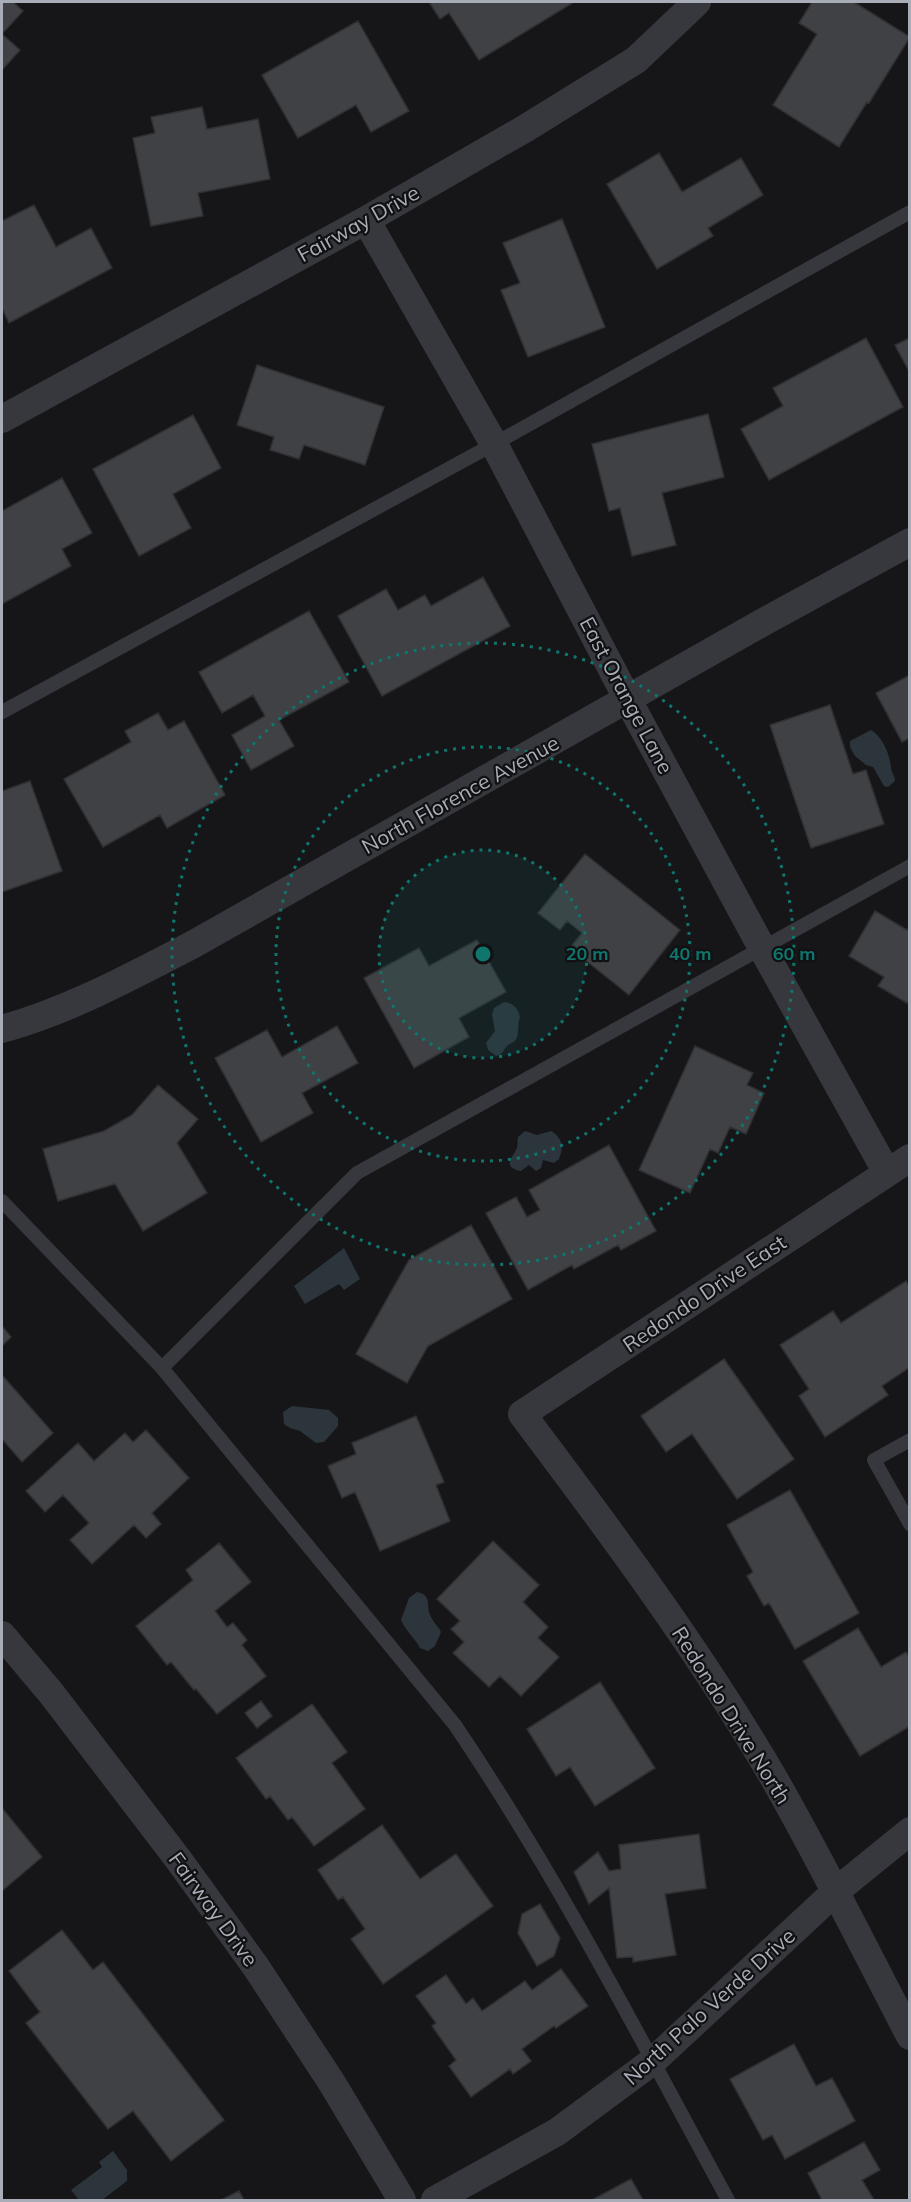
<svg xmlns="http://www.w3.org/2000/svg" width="911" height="2202" font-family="Mulish,sans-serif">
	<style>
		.water { fill: #2c353c }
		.building { fill: #404145; stroke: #303034; stroke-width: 1.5 }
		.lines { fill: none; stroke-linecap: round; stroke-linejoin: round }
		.lane { stroke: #37383d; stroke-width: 14 }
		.street { stroke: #37383d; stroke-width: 28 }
		.ring { fill: none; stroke: #0f766e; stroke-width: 3; stroke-dasharray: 3 6 }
		.labels { text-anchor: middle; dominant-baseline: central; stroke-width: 4.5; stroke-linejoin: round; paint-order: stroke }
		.street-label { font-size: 21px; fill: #a8adb8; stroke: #111113 }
		.centre { fill: #0f766e; stroke: #111113; stroke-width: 3 }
		.ring-label { font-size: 18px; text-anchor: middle; font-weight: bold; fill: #0f766e; stroke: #111113; stroke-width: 4.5; stroke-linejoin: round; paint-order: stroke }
	</style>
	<rect width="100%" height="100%" fill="#161618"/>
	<path class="water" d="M 871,730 C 883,737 890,755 891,768 C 891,772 895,776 895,781 L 888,787 L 884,786 L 873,767 L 866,765 L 855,756 L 850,747 L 850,741 Z
		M 504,1002 C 513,1003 518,1008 520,1017 C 517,1024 520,1035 515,1041 C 512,1043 509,1044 507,1046 C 502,1052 503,1054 496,1056 L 488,1050 L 486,1043 L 495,1031 L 492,1015 L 494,1008 Z
		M 525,1131 L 537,1135 L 551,1131 C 562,1137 564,1147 559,1159 L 554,1163 L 543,1160 L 541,1168 L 536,1171 L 529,1165 L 521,1171 C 501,1167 513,1157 517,1148 C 518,1145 517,1141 518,1137 Z
		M 344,1248 L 360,1279 L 344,1290 L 339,1284 L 305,1304 L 294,1286 Z
		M 292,1406 L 329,1410 L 338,1418 L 338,1426 L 324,1442 L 316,1443 L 300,1431 L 290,1428 L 284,1424 L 283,1412 Z
		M 417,1592 C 432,1595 426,1604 430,1615 C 433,1622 438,1626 441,1632 L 435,1646 L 428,1651 L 420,1648 C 414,1637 405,1630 401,1620 L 409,1598 Z
		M 113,2151 L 127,2170 L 127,2181 L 102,2200 L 79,2200 L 71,2190 L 102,2167 L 99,2162 Z"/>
	<path class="building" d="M 2,2 L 13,2 L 23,11 L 2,34 L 20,50 L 2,70 Z
		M 429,2 L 574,2 L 479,60 L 449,13 L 440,19 Z
		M 812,2 L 854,2 L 910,37 L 869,103 L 867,102 L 839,147 L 773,105 L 817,34 L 799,23 Z
		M 358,21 L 409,111 L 371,132 L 356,105 L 298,138 L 262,75 Z
		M 202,107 L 207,129 L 258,119 L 270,179 L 198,193 L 203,216 L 151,226 L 133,138 L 155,133 L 151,117 Z
		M 659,153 L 682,192 L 741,158 L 763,195 L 708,228 L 713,236 L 657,269 L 607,184 Z
		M 34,205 L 56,247 L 91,228 L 112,268 L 9,323 L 2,308 L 2,221 Z
		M 562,219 L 605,327 L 528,357 L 501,290 L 520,283 L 503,243 Z
		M 866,338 L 903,407 L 769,480 L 741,429 L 783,406 L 773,388 Z
		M 910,338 L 910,373 L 895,345 Z
		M 257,365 L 384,407 L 365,465 L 304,445 L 299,459 L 270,450 L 274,437 L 237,425 Z
		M 708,414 L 724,477 L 662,493 L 676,545 L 632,556 L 620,508 L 609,511 L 592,444 Z
		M 193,415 L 221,468 L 173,494 L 191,528 L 139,556 L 93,469 Z
		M 62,478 L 92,533 L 62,549 L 71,566 L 2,604 L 2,511 Z
		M 483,577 L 510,626 L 382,696 L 338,616 L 386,589 L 398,610 L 425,595 L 431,606 Z
		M 309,611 L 349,682 L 279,720 L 294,746 L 251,770 L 232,735 L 265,716 L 253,695 L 222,713 L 199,672 Z
		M 910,675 L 910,738 L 902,742 L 876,693 Z
		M 830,705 L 853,774 L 866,770 L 884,824 L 811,848 L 770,725 Z
		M 158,713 L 168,730 L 184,721 L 225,795 L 167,828 L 160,815 L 103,847 L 64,779 L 131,742 L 125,731 Z
		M 30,781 L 62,871 L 2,892 L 2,791 Z
		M 585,854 L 680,930 L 629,995 L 570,948 L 582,933 L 567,921 L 560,930 L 538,913 Z
		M 875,911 L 907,930 L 910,926 L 910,1000 L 907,1003 L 878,986 L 884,977 L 849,956 Z
		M 477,940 L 506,992 L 459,1018 L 469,1037 L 414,1068 L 364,978 L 419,948 L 429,966 Z
		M 337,1026 L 358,1063 L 302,1093 L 313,1113 L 261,1142 L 215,1058 L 267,1030 L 282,1057 Z
		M 695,1046 L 753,1073 L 747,1085 L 764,1093 L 746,1134 L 730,1127 L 718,1153 L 710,1149 L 690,1193 L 639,1170 Z
		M 158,1085 L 198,1119 L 177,1143 L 207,1193 L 143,1231 L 115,1184 L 58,1201 L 43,1149 L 104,1131 L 132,1115 Z
		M 609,1145 L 656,1231 L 621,1250 L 618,1245 L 574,1269 L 572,1265 L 528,1290 L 486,1213 L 516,1197 L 527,1217 L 540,1210 L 529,1190 Z
		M 471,1225 L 512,1299 L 428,1346 L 407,1383 L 356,1354 L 409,1260 Z
		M 906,1281 L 910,1287 L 910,1367 L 882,1386 L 888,1395 L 825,1437 L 799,1396 L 809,1389 L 780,1345 L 833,1311 L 841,1323 Z
		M 2,1326 L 11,1337 L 2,1346 Z
		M 724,1359 L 794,1459 L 737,1499 L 692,1434 L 666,1452 L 641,1416 Z
		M 2,1375 L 53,1433 L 22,1462 L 2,1439 Z
		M 416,1416 L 444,1482 L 436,1485 L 450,1521 L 380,1551 L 355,1492 L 342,1498 L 328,1466 L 356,1454 L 352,1443 Z
		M 146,1430 L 189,1478 L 152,1513 L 161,1524 L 146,1538 L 134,1525 L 92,1564 L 70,1540 L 89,1523 L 63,1495 L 45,1512 L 26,1491 L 78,1443 L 94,1461 L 125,1433 L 133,1442 Z
		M 790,1490 L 859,1613 L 795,1649 L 769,1603 L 764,1606 L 747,1576 L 753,1572 L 727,1525 Z
		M 493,1541 L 539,1585 L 523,1602 L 548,1627 L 538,1638 L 559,1657 L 521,1696 L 500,1676 L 489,1687 L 453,1653 L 464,1642 L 451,1629 L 460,1621 L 437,1599 Z
		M 219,1543 L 251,1582 L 215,1611 L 227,1627 L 233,1623 L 247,1640 L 242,1645 L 266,1676 L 217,1714 L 196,1689 L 194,1690 L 171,1662 L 167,1665 L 136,1626 L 193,1580 L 186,1570 Z
		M 858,1628 L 881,1667 L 906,1652 L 910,1658 L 910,1726 L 860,1756 L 803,1661 Z
		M 600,1682 L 655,1768 L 595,1806 L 570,1767 L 556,1776 L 527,1729 Z
		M 261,1701 L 272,1716 L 257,1728 L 245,1713 Z
		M 312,1704 L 347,1752 L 332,1763 L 365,1809 L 314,1846 L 292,1817 L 288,1820 L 270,1796 L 266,1799 L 236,1758 Z
		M 2,1808 L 42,1857 L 2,1891 Z
		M 382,1825 L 420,1879 L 456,1854 L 493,1906 L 383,1984 L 351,1939 L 365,1929 L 343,1897 L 338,1900 L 318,1870 Z
		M 699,1834 L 706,1888 L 665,1894 L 676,1955 L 633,1962 L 633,1957 L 617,1958 L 609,1888 L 589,1904 L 574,1872 L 598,1852 L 609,1871 L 621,1869 L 619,1845 Z
		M 540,1904 L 560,1938 L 554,1956 L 537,1966 L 518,1933 L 522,1914 Z
		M 62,1930 L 93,1970 L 103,1962 L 224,2120 L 171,2161 L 133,2111 L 108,2129 L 26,2023 L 40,2012 L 9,1971 Z
		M 561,1969 L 588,2006 L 556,2028 L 554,2026 L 522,2049 L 531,2061 L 513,2074 L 510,2069 L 471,2097 L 449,2066 L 456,2060 L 432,2026 L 436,2023 L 416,1996 L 446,1975 L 466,2004 L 473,1998 L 482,2011 L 525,1981 L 532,1990 Z
		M 794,2044 L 816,2086 L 832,2078 L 855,2121 L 785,2159 L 772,2135 L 763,2140 L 730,2079 Z
		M 864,2142 L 880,2170 L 862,2180 L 874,2200 L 822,2200 L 808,2173 Z
		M 631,2179 L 643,2200 L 592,2200 Z
		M 239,2191 L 244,2200 L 221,2200 Z"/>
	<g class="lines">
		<path class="lane" d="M 2,712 L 494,444 L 910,212
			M 2,1201 L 162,1368 L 455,1725 C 557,1876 641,2040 728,2200
			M 162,1368 L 357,1173 L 910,866
			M 910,1440 L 874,1460 L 910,1524"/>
		<path class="street" d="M 366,220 L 494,444 L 628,700 L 762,948 L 886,1171
			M 2,419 L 366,220 L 526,128 L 636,60 L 697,2
			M 2,1029 C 68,1011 130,977 192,945 L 767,620 L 910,542
			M 910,1158 L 522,1414 C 610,1531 698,1649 772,1775 C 821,1860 864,1948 910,2036
			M 2,1635 L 51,1693 L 178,1859 L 256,1967 L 332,2083 L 402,2200
			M 435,2200 L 557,2132 L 653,2061 L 835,1892 L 910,1831"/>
	</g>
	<circle cx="483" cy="954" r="104" fill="#0f766e" fill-opacity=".12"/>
	<g class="ring">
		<circle cx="483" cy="954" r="104"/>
		<circle cx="483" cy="954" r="207"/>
		<circle cx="483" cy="954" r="311"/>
	</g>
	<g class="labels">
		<g class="street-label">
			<text transform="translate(358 223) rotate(-29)">Fairway Drive</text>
			<text transform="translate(627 695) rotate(62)">East Orange Lane</text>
			<text transform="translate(460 794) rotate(-29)">North Florence Avenue</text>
			<text transform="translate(704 1293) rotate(-34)">Redondo Drive East</text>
			<text transform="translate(732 1715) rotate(58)">Redondo Drive North</text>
			<text transform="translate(214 1909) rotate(54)">Fairway Drive</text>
			<text transform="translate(709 2006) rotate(-42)">North Palo Verde Drive</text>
		</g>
	</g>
	<circle cx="483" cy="954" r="9" class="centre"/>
	<g class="ring-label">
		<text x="587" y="960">20 m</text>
		<text x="690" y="960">40 m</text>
		<text x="794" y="960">60 m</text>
	</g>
	<rect width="911" height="2202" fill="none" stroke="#a8adb8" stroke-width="6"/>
</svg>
